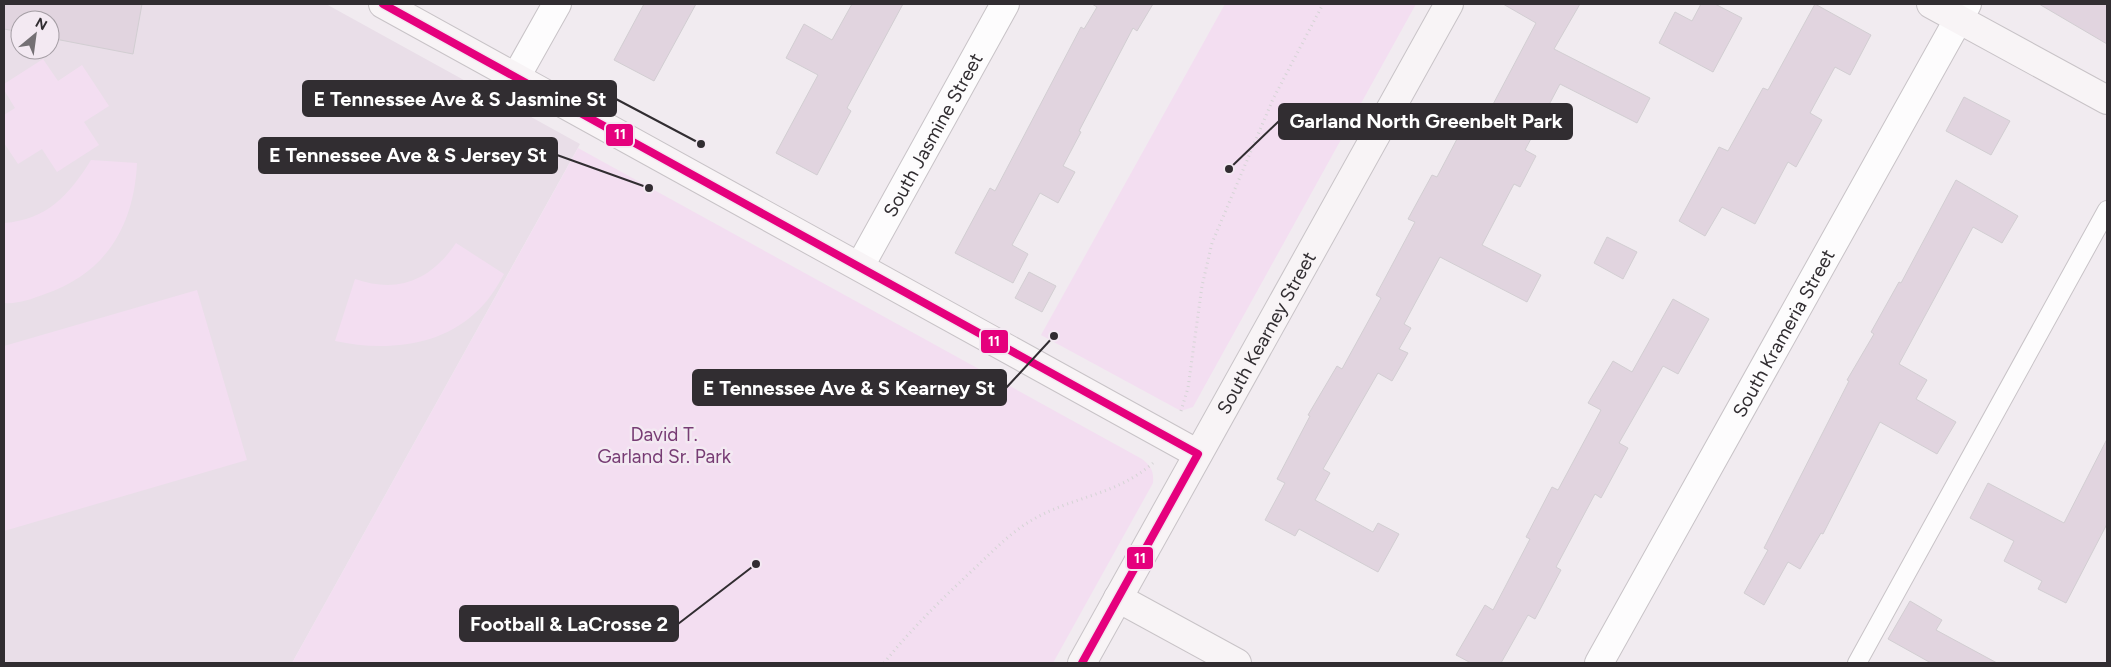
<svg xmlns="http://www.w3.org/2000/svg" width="2111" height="667" font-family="Figtree,sans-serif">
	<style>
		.built { fill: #e9dee8; fill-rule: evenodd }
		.green { fill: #f3def1 }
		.building { fill: #e1d4df; stroke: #d2ced2 }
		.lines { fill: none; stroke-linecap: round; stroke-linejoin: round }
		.lane-casing { stroke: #c8c3c7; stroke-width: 20 }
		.street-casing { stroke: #c8c3c7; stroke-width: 30 }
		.secondary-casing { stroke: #c8c3c7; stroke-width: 30 }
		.path { stroke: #d5d4d5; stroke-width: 3; stroke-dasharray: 1 4; stroke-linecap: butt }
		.lane { stroke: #fdfcfd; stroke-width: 18 }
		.street { stroke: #fdfcfd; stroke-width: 28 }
		.secondary { stroke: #f8f4f6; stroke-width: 28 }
		.bus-1-casing { stroke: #f3e9f2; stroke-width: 11 }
		.bus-1 { stroke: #e5007d; stroke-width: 8 }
		.labels { text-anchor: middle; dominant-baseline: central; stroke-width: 5; stroke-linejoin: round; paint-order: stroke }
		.street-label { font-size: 19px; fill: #312d31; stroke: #f3e9f2 }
		.park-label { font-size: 19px; fill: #773c74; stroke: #f3e9f2 }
		.leader { fill: none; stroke: #312d31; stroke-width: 2 }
		.callout-dot { fill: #312d31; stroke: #f3e9f2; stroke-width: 2 }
		.callout { fill: #312d31; stroke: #312d31; stroke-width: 2 }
		.callout-label { font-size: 20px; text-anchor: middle; font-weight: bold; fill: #fff }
		.line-badge { stroke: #f3e9f2; stroke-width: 2 }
		.badge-label { font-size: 14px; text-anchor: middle; font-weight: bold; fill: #fff }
	</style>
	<rect width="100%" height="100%" fill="#f1ebf0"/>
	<path class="built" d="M 4,4 L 326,4 L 580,144 L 292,663 L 4,663 ZM 20,20 L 50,20 L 50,50 L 20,50 Z"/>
	<path class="green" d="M 1225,4 L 1416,4 L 1193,407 L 1181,411 L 1041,335 Z
		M 43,59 L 58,81 L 82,65 L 109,106 L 84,122 L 99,145 L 57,172 L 42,149 L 18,164 L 4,143 L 4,115 L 15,108 L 4,90 L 4,84 Z
		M 578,148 L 1142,459 C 1151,466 1154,471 1153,483 L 1053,663 L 292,663 Z
		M 91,160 L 137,163 C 134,226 106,273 45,294 C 32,299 18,304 4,303 L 4,223 C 47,220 69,195 91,160 Z
		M 456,243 L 504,274 C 496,289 487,303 474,314 C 437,348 381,351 335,341 L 355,279 C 398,294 431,280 456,243 Z
		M 197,290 L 247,460 L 4,531 L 4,346 Z"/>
	<path class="building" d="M 4,4 L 142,4 L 133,54 L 50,38 L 50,20 L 20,20 L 20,32 L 4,29 Z
		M 644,4 L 696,4 L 654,81 L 614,60 Z
		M 852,4 L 903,4 L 847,108 L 851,111 L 817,175 L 776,153 L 818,75 L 786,58 L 804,24 L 832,40 Z
		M 1092,4 L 1153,4 L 1137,31 L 1133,28 L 1079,131 L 1081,132 L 1063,166 L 1075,172 L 1058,203 L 1040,193 L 1012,245 L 1028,254 L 1013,283 L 955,253 L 990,188 L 995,191 L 1081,27 L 1084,29 L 1097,7 Z
		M 1503,4 L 1580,4 L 1554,49 L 1650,98 L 1637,123 L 1560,84 L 1525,150 L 1536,156 L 1520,187 L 1514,184 L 1482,245 L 1541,275 L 1527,302 L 1440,257 L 1404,324 L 1411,328 L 1399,349 L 1408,353 L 1392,381 L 1378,373 L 1323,469 L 1330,473 L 1315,500 L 1373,532 L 1378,523 L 1399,534 L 1378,572 L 1299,529 L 1295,536 L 1265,520 L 1285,483 L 1277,479 L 1310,416 L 1308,415 L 1337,366 L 1342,369 L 1381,298 L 1376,295 L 1415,222 L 1408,219 L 1432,175 L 1437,177 L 1467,120 L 1481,127 L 1536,23 Z
		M 1701,4 L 1715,4 L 1742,18 L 1713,72 L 1659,43 L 1675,12 L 1692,21 Z
		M 1815,4 L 1871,35 L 1850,75 L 1835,67 L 1810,113 L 1822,120 L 1796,167 L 1788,162 L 1755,224 L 1722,207 L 1705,236 L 1679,221 L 1719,147 L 1728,151 L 1763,88 L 1768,90 Z
		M 2039,4 L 2107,4 L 2107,44 Z
		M 1964,97 L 2010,121 L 1991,155 L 1946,131 Z
		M 1956,180 L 2018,216 L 2002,243 L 1973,227 L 1899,364 L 1927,380 L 1916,399 L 1956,422 L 1937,454 L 1880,422 L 1823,534 L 1821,533 L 1800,569 L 1788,562 L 1764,605 L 1744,593 L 1768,550 L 1764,548 L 1849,381 L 1847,380 L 1874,334 L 1871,332 L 1899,282 L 1901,283 Z
		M 1607,237 L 1637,252 L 1623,279 L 1594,263 Z
		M 1029,272 L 1056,286 L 1042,312 L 1015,298 Z
		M 1673,299 L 1709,319 L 1678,374 L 1663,366 L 1619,443 L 1628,448 L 1601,498 L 1595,494 L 1556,567 L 1561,570 L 1535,619 L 1528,615 L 1501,663 L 1471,663 L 1456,655 L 1485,605 L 1493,610 L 1530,539 L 1526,537 L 1552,487 L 1558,490 L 1601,410 L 1588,403 L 1613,361 L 1632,372 Z
		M 2107,439 L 2107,524 L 2066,603 L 2038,589 L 2042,581 L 2004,561 L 2014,541 L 1970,518 L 1988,483 L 2064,523 Z
		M 1910,601 L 1942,620 L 1936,630 L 1997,663 L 1931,663 L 1888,639 Z"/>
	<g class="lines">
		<defs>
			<path id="lane" d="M 1857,663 L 2107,210"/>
			<g id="street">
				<path d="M 516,77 L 557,4"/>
				<path id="s1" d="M 860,266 L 1005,4"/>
				<path id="s2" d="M 1599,663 L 1967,4"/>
			</g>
			<g id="secondary">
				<path d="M 383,4 L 1198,454"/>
				<path d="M 1931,4 L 2107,100"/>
				<path d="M 1118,598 L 1237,663"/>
				<path id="s3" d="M 1082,663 L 1449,4"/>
			</g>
		</defs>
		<use href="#lane" class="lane-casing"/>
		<use href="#street" class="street-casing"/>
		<use href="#secondary" class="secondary-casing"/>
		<path class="path" d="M 1181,411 L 1188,388 L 1202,286 L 1212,243 L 1273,99 L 1323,4
			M 884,663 C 912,628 943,598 976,567 C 994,550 1012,531 1034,519 C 1074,496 1117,495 1153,463"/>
		<use href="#lane" class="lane"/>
		<use href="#street" class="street"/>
		<use href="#secondary" class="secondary"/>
		<defs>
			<path id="bus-1" d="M 383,4 L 1198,454
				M 1082,663 L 1198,454"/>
		</defs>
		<use href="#bus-1" class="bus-1-casing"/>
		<use href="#bus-1" class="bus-1"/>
	</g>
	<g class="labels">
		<g class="street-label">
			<text stroke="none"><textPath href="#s1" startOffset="150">South Jasmine Street</textPath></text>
			<text stroke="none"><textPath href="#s3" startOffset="378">South Kearney Street</textPath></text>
			<text stroke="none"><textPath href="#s2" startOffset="378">South Krameria Street</textPath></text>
		</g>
		<g class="park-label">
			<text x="664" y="434">David T.<tspan x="664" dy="22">Garland Sr. Park</tspan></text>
		</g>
	</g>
	<path class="leader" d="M701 144L616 99M1229 169L1279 121M649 188L557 155M1054 336L1006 388M756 564L678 624"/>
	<g class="callout-dot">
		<circle cx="701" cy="144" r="5"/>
		<circle cx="1229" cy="169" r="5"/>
		<circle cx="649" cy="188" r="5"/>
		<circle cx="1054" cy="336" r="5"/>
		<circle cx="756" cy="564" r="5"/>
	</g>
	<g class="callout">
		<rect x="303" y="81" width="313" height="35" rx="5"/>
		<rect x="1279" y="104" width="293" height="35" rx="5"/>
		<rect x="259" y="138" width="298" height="35" rx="5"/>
		<rect x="693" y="370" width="313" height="35" rx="5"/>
		<rect x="460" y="606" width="218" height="35" rx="5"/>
	</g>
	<g class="callout-label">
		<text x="460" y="106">E Tennessee Ave &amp; S Jasmine St</text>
		<text x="1426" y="128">Garland North Greenbelt Park</text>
		<text x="408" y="162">E Tennessee Ave &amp; S Jersey St</text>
		<text x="849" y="395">E Tennessee Ave &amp; S Kearney St</text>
		<text x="569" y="631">Football &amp; LaCrosse 2</text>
	</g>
	<g class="line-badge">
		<rect x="605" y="123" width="29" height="24" rx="5" fill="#e5007d"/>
		<rect x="980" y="329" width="29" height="25" rx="5" fill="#e5007d"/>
		<rect x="1126" y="546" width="28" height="24" rx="5" fill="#e5007d"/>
	</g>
	<g class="badge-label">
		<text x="620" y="139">11</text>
		<text x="994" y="346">11</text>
		<text x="1140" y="563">11</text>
	</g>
	<rect width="2111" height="667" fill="none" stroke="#312d31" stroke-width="10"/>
	<g transform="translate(35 35) rotate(29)"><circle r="24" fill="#f3e9f2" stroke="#a59ea5"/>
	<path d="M0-4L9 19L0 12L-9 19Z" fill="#747074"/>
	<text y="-8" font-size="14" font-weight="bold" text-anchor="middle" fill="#312d31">N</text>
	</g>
</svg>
